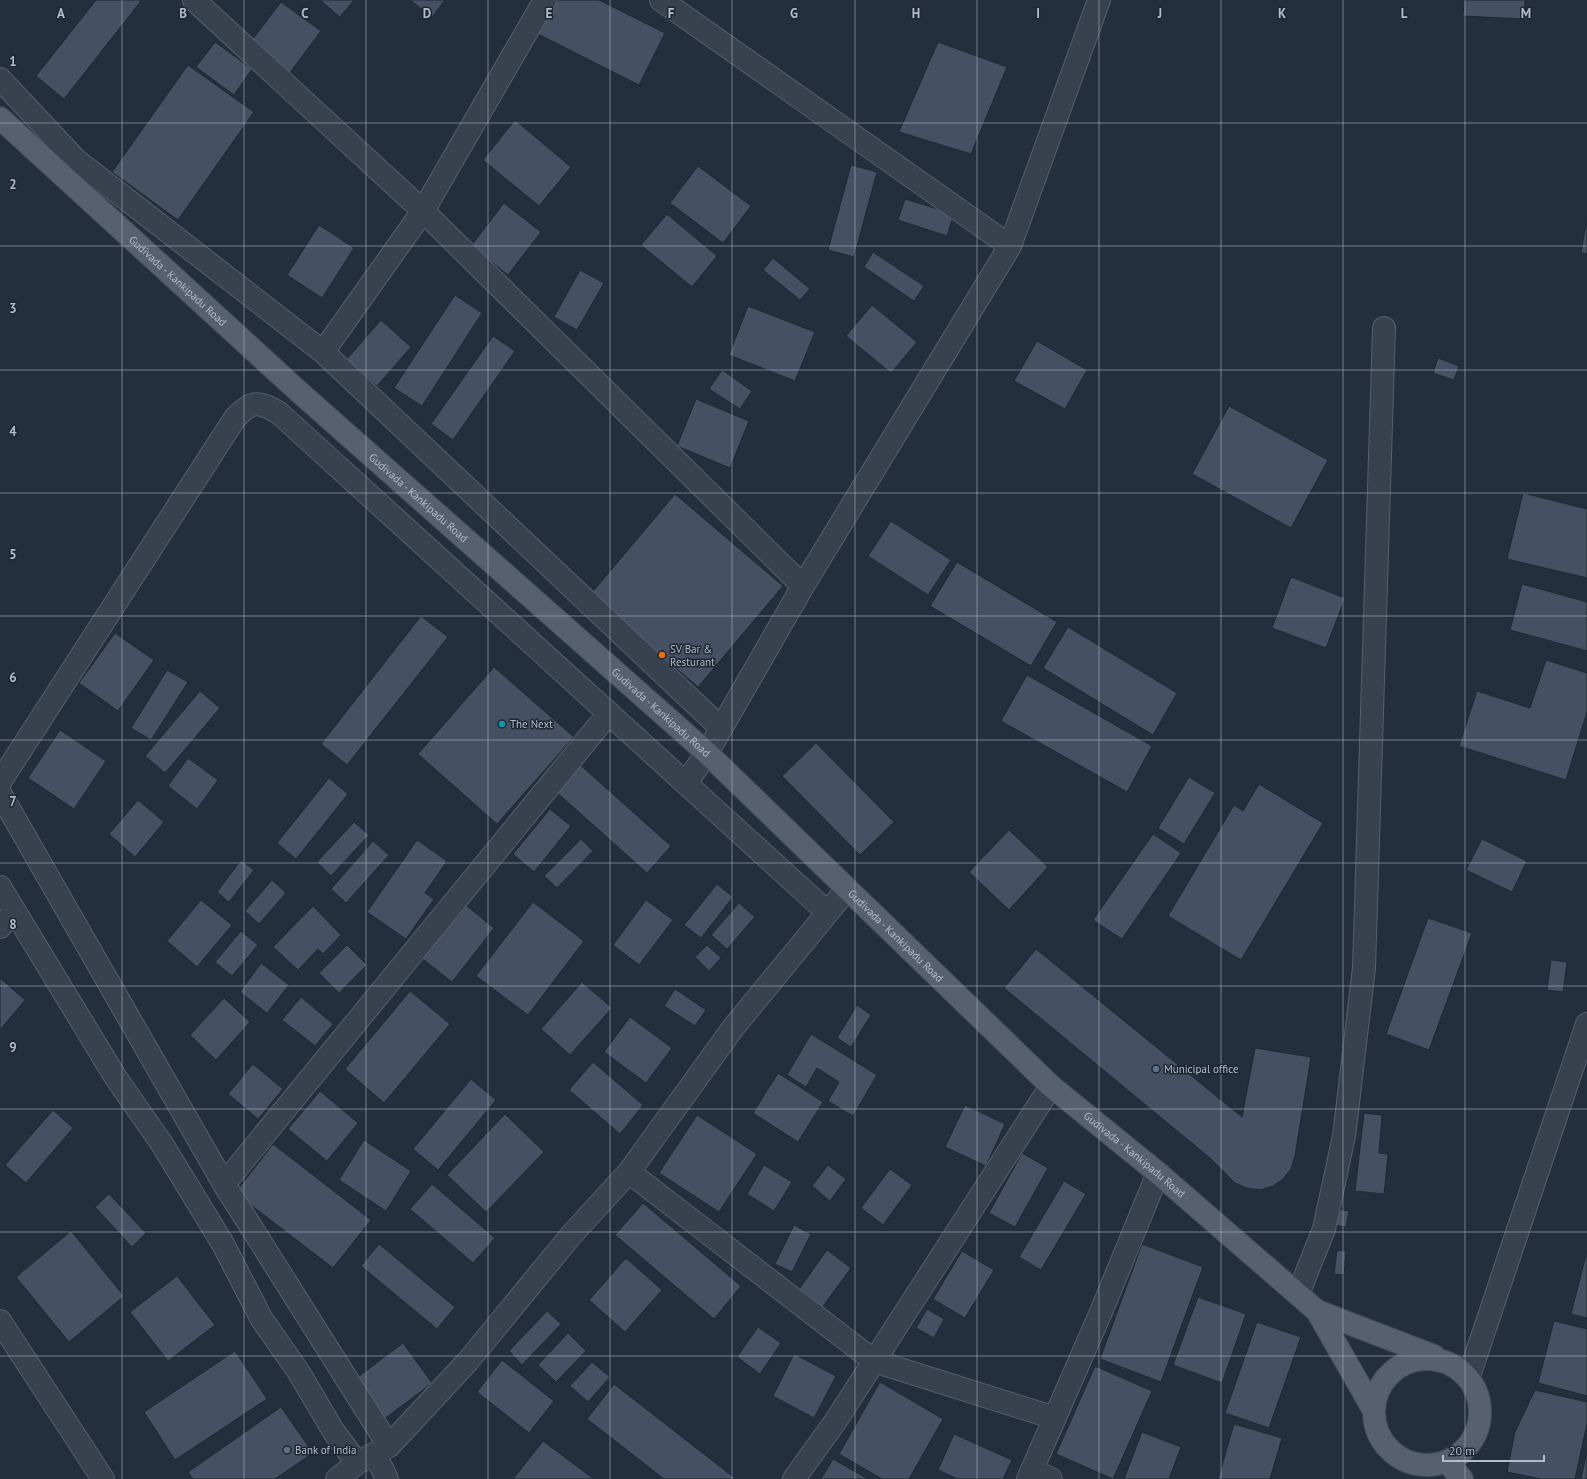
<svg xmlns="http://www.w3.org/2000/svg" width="1587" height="1479" font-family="'PT Sans',sans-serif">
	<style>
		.building { fill: #455162; stroke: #1f2835 }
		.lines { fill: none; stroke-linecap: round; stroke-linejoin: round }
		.minor-casing { stroke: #565f6c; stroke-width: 24 }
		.major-casing { stroke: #414a57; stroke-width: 24 }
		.minor { stroke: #38414e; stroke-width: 22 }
		.major { stroke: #56606e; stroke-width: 22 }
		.grid { fill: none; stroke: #b4bcc9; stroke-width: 1; stroke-opacity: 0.55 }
		.food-dot { fill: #e8710a; stroke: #1d2633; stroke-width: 1.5 }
		.culture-dot { fill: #0f9aa8; stroke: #1d2633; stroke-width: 1.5 }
		.service-dot { fill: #5c6f8a; stroke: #1d2633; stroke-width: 1.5 }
		.labels { text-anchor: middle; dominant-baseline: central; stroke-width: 3; stroke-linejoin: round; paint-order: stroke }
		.street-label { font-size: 11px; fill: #b4bcc9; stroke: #1d2633 }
		.poi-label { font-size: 11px; fill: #b4bcc9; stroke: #1d2633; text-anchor: start }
		.grid-label { font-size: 13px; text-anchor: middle; font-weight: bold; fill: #b4bcc9; stroke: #1d2633; stroke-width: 3; stroke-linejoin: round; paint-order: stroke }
	</style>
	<rect width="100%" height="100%" fill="#242f3e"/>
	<path class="building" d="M 96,0 L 139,0 L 141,1 L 64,99 L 36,76 Z
		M 320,0 L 354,0 L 340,17 Z
		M 410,0 L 445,0 L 432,17 Z
		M 555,0 L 599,0 L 665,33 L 639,85 L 538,34 Z
		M 1464,0 L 1525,0 L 1524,19 L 1463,16 Z
		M 281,2 L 321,31 L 286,78 L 246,48 Z
		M 215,42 L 252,69 L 234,95 L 196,67 Z
		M 938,42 L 1007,67 L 971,154 L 899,132 Z
		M 188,65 L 254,112 L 178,220 L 112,172 Z
		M 515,120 L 571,167 L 539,206 L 483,160 Z
		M 851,165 L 877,172 L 854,257 L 828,250 Z
		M 698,166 L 751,206 L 723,243 L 670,203 Z
		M 905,199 L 954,214 L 947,236 L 898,220 Z
		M 504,203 L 541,232 L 508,275 L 471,246 Z
		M 667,214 L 717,256 L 692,287 L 641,245 Z
		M 1587,217 L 1587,254 L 1581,253 Z
		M 319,225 L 354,248 L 322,298 L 287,275 Z
		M 873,252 L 924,286 L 914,301 L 864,267 Z
		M 773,258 L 810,289 L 800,300 L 763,270 Z
		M 580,270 L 604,283 L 577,330 L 554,317 Z
		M 455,295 L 482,313 L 422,406 L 394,388 Z
		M 872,305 L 917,342 L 891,373 L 846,336 Z
		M 748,306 L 815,332 L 795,381 L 729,355 Z
		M 381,320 L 411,347 L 377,386 L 346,360 Z
		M 493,336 L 515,351 L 453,440 L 431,424 Z
		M 1037,341 L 1087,370 L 1065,409 L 1014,381 Z
		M 1438,358 L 1459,366 L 1454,380 L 1433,373 Z
		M 722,370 L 752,391 L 740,409 L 709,389 Z
		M 696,399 L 749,421 L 730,468 L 677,446 Z
		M 1229,406 L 1328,460 L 1291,528 L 1192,474 Z
		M 1523,493 L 1587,509 L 1587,578 L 1507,559 Z
		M 675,494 L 783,586 L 698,687 L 590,595 Z
		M 891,521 L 951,560 L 928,595 L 868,556 Z
		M 957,562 L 1057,622 L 1031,666 L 930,606 Z
		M 1291,577 L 1345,598 L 1326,648 L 1272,628 Z
		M 1522,584 L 1587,602 L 1587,651 L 1510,630 Z
		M 421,616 L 448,637 L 347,765 L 321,744 Z
		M 1068,627 L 1177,693 L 1153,735 L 1043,668 Z
		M 115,633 L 154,660 L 118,711 L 79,683 Z
		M 1546,660 L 1587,673 L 1587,712 L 1566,780 L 1459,746 L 1477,691 L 1530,708 Z
		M 494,667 L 574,737 L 497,824 L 418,754 Z
		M 167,670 L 188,682 L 151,740 L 131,728 Z
		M 1027,675 L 1152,746 L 1127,792 L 1001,721 Z
		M 200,691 L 220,708 L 165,773 L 145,756 Z
		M 60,730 L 106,761 L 74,809 L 28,778 Z
		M 816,743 L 894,822 L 860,855 L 782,776 Z
		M 188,758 L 218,780 L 197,809 L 168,786 Z
		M 577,762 L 671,846 L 647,873 L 553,789 Z
		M 1189,777 L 1215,793 L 1184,844 L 1158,828 Z
		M 329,778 L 348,794 L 296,859 L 277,843 Z
		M 1259,784 L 1323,823 L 1241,960 L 1168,916 L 1234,805 L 1243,811 Z
		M 138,800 L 164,822 L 135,857 L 109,834 Z
		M 550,809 L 571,826 L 534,872 L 513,854 Z
		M 354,822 L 369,835 L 331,876 L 317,862 Z
		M 1009,830 L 1048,867 L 1009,910 L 969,872 Z
		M 1153,834 L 1181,853 L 1122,939 L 1093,920 Z
		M 581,839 L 593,851 L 557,888 L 544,876 Z
		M 1482,839 L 1527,861 L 1512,892 L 1466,870 Z
		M 417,840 L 447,861 L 425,893 L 434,899 L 406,939 L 367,912 Z
		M 373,841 L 389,855 L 346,903 L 331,889 Z
		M 241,860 L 254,870 L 229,902 L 217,892 Z
		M 272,880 L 286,893 L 259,924 L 245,911 Z
		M 717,884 L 733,897 L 701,938 L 684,925 Z
		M 201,900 L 232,925 L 197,967 L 167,941 Z
		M 646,900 L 673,920 L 639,965 L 613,945 Z
		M 462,902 L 494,928 L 452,982 L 419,956 Z
		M 533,902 L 584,941 L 528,1015 L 476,976 Z
		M 739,903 L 755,917 L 727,949 L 711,935 Z
		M 313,906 L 341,935 L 323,954 L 318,949 L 298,970 L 273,947 Z
		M 1428,918 L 1472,933 L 1429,1050 L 1386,1034 Z
		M 241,931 L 258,945 L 232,976 L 215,962 Z
		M 347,945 L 367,965 L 339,993 L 319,973 Z
		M 707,945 L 721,958 L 709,971 L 695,957 Z
		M 1036,949 L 1242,1117 L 1255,1048 L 1311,1057 L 1295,1156 L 1291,1169 L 1283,1179 L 1273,1186 L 1260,1190 L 1247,1188 L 1235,1183 L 1210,1158 L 1004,988 Z
		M 1551,960 L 1567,962 L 1563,992 L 1547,990 Z
		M 261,963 L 289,985 L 267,1013 L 240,992 Z
		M 0,978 L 25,1000 L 0,1030 Z
		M 582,982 L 612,1008 L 570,1055 L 541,1029 Z
		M 675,989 L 706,1010 L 695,1026 L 664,1006 Z
		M 410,991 L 450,1024 L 384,1103 L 345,1069 Z
		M 301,997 L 333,1024 L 315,1046 L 282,1020 Z
		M 224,998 L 250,1022 L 216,1060 L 190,1035 Z
		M 857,1005 L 871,1015 L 851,1047 L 837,1038 Z
		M 630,1017 L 672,1048 L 646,1083 L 604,1052 Z
		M 811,1034 L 877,1075 L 853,1116 L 828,1101 L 839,1082 L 817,1068 L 806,1087 L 787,1075 Z
		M 593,1062 L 643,1105 L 620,1134 L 569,1090 Z
		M 253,1064 L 283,1089 L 258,1119 L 228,1094 Z
		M 778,1073 L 823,1102 L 798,1142 L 753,1113 Z
		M 471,1079 L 496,1100 L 438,1170 L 413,1149 Z
		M 320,1091 L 358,1123 L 327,1161 L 288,1129 Z
		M 965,1105 L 1005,1124 L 986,1166 L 945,1147 Z
		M 53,1110 L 73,1128 L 26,1183 L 5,1165 Z
		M 1364,1113 L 1382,1115 L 1379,1153 L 1388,1154 L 1384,1194 L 1355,1191 Z
		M 505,1114 L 544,1152 L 486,1212 L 447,1175 Z
		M 697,1115 L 757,1154 L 719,1212 L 659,1173 Z
		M 364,1140 L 411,1171 L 386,1211 L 339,1180 Z
		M 273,1144 L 371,1220 L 333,1268 L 235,1193 Z
		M 1022,1153 L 1048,1168 L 1015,1227 L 989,1213 Z
		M 764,1165 L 792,1182 L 774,1211 L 747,1194 Z
		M 828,1165 L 846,1179 L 830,1201 L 812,1186 Z
		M 890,1169 L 912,1185 L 883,1225 L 861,1208 Z
		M 1064,1181 L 1086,1194 L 1041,1270 L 1019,1257 Z
		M 432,1184 L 495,1238 L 473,1263 L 410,1209 Z
		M 109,1194 L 146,1233 L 132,1247 L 95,1207 Z
		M 643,1203 L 741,1286 L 714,1319 L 615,1235 Z
		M 1336,1209 L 1349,1211 L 1346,1227 L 1334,1225 Z
		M 794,1225 L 811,1234 L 792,1272 L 775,1264 Z
		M 71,1231 L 124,1296 L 69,1342 L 16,1277 Z
		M 379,1244 L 455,1307 L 437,1329 L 361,1266 Z
		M 1142,1244 L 1203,1267 L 1161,1382 L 1100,1359 Z
		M 827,1250 L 851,1268 L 821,1309 L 797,1292 Z
		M 1337,1250 L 1346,1251 L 1344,1275 L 1334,1274 Z
		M 962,1251 L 994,1270 L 965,1318 L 933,1299 Z
		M 1587,1251 L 1587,1318 L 1571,1314 Z
		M 626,1258 L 662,1290 L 625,1332 L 589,1300 Z
		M 177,1276 L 215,1325 L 168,1361 L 130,1312 Z
		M 1198,1297 L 1246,1314 L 1222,1383 L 1173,1365 Z
		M 927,1309 L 944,1319 L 934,1338 L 916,1328 Z
		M 547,1311 L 561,1324 L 522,1365 L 509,1351 Z
		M 1554,1321 L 1587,1329 L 1587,1396 L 1538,1383 Z
		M 1257,1322 L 1301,1337 L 1269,1428 L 1225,1413 Z
		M 758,1327 L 781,1343 L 760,1374 L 737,1357 Z
		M 568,1333 L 586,1351 L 556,1382 L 538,1365 Z
		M 403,1343 L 432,1383 L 383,1420 L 354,1380 Z
		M 235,1351 L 267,1399 L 175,1460 L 144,1412 Z
		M 794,1354 L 836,1376 L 814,1418 L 773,1396 Z
		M 502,1360 L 554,1401 L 529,1433 L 477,1392 Z
		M 592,1362 L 610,1377 L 588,1402 L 570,1386 Z
		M 1095,1366 L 1152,1391 L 1113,1479 L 1056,1454 Z
		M 880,1382 L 943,1419 L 909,1479 L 882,1479 L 839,1454 Z
		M 614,1384 L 736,1479 L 664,1479 L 587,1419 Z
		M 1535,1390 L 1587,1402 L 1587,1424 L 1575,1479 L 1541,1479 L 1507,1472 L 1515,1432 Z
		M 281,1407 L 313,1453 L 275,1479 L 193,1479 L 188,1472 Z
		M 1234,1424 L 1282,1438 L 1270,1479 L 1218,1479 Z
		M 1142,1432 L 1181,1447 L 1169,1479 L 1124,1479 Z
		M 954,1434 L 1012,1460 L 1003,1479 L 958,1479 L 938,1470 Z
		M 543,1441 L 594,1479 L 513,1479 Z
		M 1587,1451 L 1587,1479 L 1581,1479 Z
		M 833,1459 L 868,1479 L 821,1479 Z"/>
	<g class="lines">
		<defs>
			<path id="minor" d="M 194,0 L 423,211 L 803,586
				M 661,0 L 1010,246 L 803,586 L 707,753 L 686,783
				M 0,79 L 76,160 L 323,352 L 721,728
				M 1010,246 L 1099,0
				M 323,352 L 423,211 L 545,0
				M 0,782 L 235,418 C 253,400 258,401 279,413 L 827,912
				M 0,793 L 224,1184 L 389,1446
				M 0,887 L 116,1078 L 162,1144 L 223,1244 L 261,1318 L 298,1371 L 334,1432 L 357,1463
				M 0,927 L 14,912
				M 629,1172 L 874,1361 L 1055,1418
				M 224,1184 L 609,713
				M 1298,1294 L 1324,1229 L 1344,1136 L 1364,968 L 1384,328
				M 0,1321 L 103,1479
				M 1469,1376 L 1587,1024
				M 375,1454 L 387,1479
				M 1032,1470 L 1051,1479
				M 337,1479 L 357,1463 L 389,1446 L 468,1361 L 573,1233 L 629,1172 L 733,1028 L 847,889
				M 794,1479 L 835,1422 L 1051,1086
				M 1028,1479 L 1101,1312 L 1158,1173"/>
			<g id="major">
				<path id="s1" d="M 0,118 L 297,390 L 707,753 L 1051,1086 L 1158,1173 L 1317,1311 L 1373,1409"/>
				<path d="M 1317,1311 L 1434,1356"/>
				<circle cx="1427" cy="1412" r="53"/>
				<path d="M 1447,1462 L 1462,1479"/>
			</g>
		</defs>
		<use href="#minor" class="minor-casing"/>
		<use href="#major" class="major-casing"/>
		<use href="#minor" class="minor"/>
		<use href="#major" class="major"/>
	</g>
	<path class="grid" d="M 122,0 L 122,1479M 244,0 L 244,1479M 366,0 L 366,1479M 488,0 L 488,1479M 610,0 L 610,1479M 732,0 L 732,1479M 855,0 L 855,1479M 977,0 L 977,1479M 1099,0 L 1099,1479M 1221,0 L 1221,1479M 1343,0 L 1343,1479M 1465,0 L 1465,1479M 0,123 L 1587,123M 0,246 L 1587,246M 0,370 L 1587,370M 0,493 L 1587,493M 0,616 L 1587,616M 0,740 L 1587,740M 0,863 L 1587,863M 0,986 L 1587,986M 0,1109 L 1587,1109M 0,1232 L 1587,1232M 0,1356 L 1587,1356"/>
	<circle class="food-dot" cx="662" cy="655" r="4"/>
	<circle class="culture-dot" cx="502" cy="724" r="4"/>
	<g class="service-dot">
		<circle cx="1156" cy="1069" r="4"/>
		<circle cx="287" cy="1450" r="4"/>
	</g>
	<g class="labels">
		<g class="street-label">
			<text stroke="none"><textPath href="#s1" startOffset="241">Gudivada - Kankipadu Road</textPath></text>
			<text stroke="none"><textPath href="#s1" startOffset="565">Gudivada - Kankipadu Road</textPath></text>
			<text stroke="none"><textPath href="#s1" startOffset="889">Gudivada - Kankipadu Road</textPath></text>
			<text stroke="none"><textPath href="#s1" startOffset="1213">Gudivada - Kankipadu Road</textPath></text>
			<text stroke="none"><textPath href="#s1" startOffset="1537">Gudivada - Kankipadu Road</textPath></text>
		</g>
		<g class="poi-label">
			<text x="670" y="649">SV Bar &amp;<tspan x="670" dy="13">Resturant</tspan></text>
			<text x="510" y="724">The Next</text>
			<text x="1164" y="1069">Municipal office</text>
			<text x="295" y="1450">Bank of India</text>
		</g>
	</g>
	<g class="grid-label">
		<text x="61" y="18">A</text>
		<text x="183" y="18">B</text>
		<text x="305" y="18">C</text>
		<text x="427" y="18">D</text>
		<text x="549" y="18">E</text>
		<text x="671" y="18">F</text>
		<text x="794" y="18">G</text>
		<text x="916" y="18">H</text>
		<text x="1038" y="18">I</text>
		<text x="1160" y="18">J</text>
		<text x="1282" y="18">K</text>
		<text x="1404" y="18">L</text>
		<text x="1526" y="18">M</text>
		<text x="13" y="66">1</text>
		<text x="13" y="189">2</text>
		<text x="13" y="313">3</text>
		<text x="13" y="436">4</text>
		<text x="13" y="559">5</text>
		<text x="13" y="682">6</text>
		<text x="13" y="806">7</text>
		<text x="13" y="929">8</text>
		<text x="13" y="1052">9</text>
	</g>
	<path d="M1443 1455v6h101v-6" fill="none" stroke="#b4bcc9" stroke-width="2"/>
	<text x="1449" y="1455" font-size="12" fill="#b4bcc9" stroke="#1d2633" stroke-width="3" paint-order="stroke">20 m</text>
</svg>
